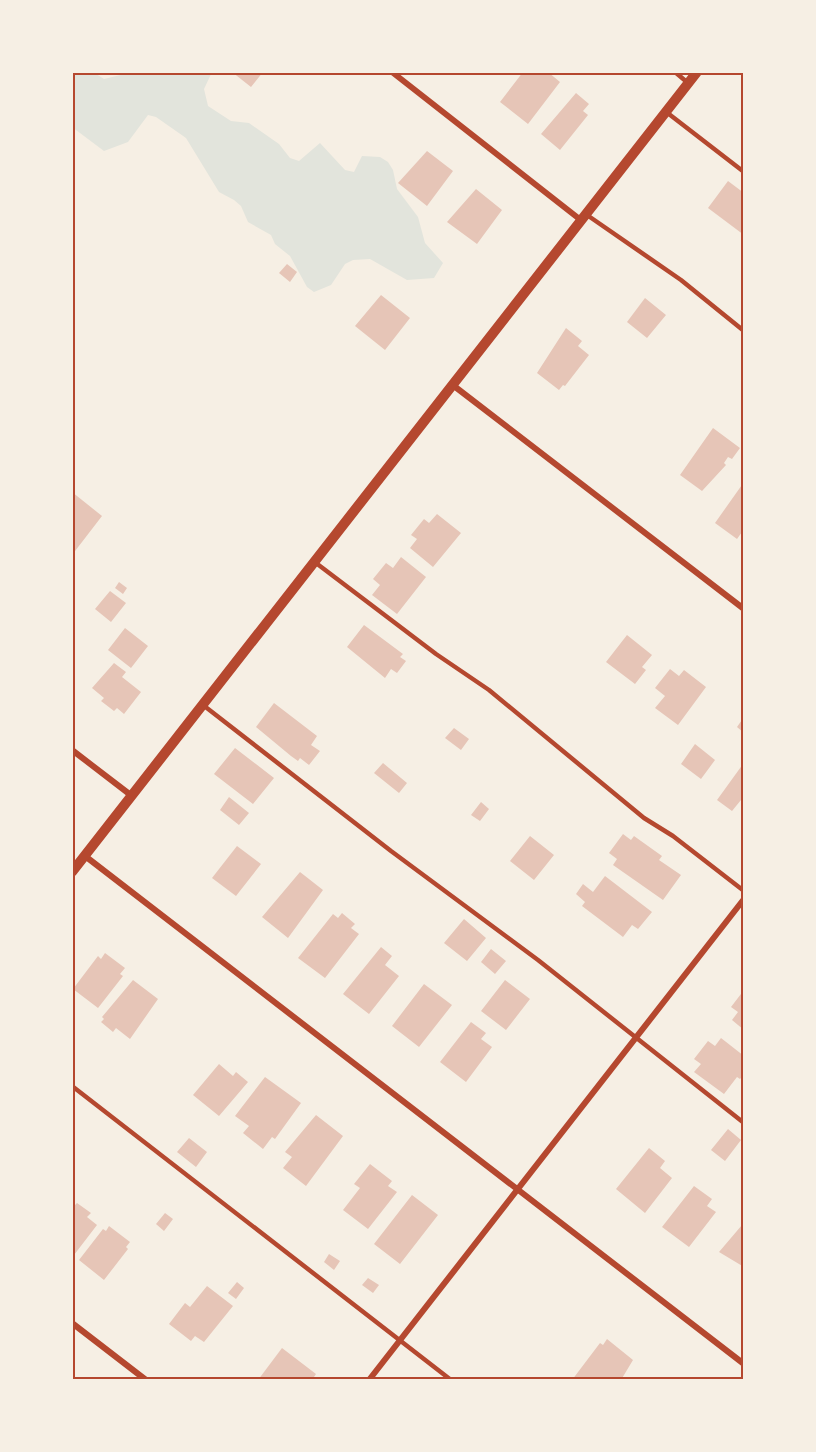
<svg xmlns="http://www.w3.org/2000/svg" width="816" height="1452" font-family="Roboto,sans-serif">
	<style>
		.green { fill: #e2e4dc }
		.building { fill: #e6c5b7 }
		.lines { fill: none; stroke-linecap: round; stroke-linejoin: round }
		.service { stroke: #b5482f; stroke-width: 4.5 }
		.minor { stroke: #b5482f; stroke-width: 6 }
		.tertiary { stroke: #b5482f; stroke-width: 10 }
		.neatline { fill: none; stroke: #b5482f; stroke-width: 2 }
	</style>
	<rect width="100%" height="100%" fill="#f6efe4"/>
	<path class="green" d="M 72,72 L 93,72 L 104,79 L 133,72 L 212,72 L 204,89 L 208,106 L 231,121 L 249,123 L 279,144 L 290,158 L 299,161 L 320,143 L 345,170 L 354,172 L 362,156 L 380,157 L 388,162 L 393,170 L 397,189 L 418,217 L 425,243 L 443,263 L 434,278 L 407,280 L 370,259 L 353,260 L 345,264 L 331,285 L 314,292 L 307,287 L 290,256 L 275,244 L 271,235 L 248,222 L 241,206 L 234,200 L 219,192 L 186,138 L 156,117 L 148,115 L 128,142 L 104,151 L 72,127 Z"/>
	<path class="building" d="M 232,72 L 263,72 L 251,87 Z
		M 523,72 L 548,72 L 560,82 L 528,124 L 500,102 Z
		M 576,93 L 589,104 L 583,111 L 588,115 L 560,150 L 541,134 Z
		M 427,151 L 453,171 L 427,206 L 398,183 Z
		M 728,181 L 744,193 L 744,235 L 708,208 Z
		M 476,189 L 502,210 L 477,244 L 447,222 Z
		M 287,264 L 297,272 L 290,282 L 279,273 Z
		M 381,295 L 410,318 L 385,350 L 355,326 Z
		M 645,298 L 666,315 L 647,338 L 627,322 Z
		M 566,328 L 582,341 L 578,346 L 589,355 L 565,386 L 563,385 L 559,390 L 537,373 Z
		M 713,428 L 740,448 L 732,459 L 728,457 L 724,463 L 726,465 L 702,491 L 680,475 Z
		M 744,482 L 744,534 L 742,532 L 737,539 L 715,523 Z
		M 72,492 L 102,516 L 72,555 Z
		M 437,514 L 461,533 L 433,567 L 410,548 L 417,539 L 411,535 L 424,519 L 429,523 Z
		M 401,557 L 426,577 L 397,614 L 372,595 L 380,585 L 373,579 L 386,563 L 393,568 Z
		M 119,582 L 127,588 L 123,594 L 115,588 Z
		M 110,591 L 126,603 L 111,622 L 95,609 Z
		M 364,625 L 403,654 L 400,657 L 406,661 L 397,673 L 391,669 L 385,678 L 347,647 Z
		M 125,628 L 148,646 L 131,668 L 108,650 Z
		M 627,635 L 652,655 L 642,667 L 646,670 L 635,684 L 606,662 Z
		M 114,663 L 126,672 L 122,677 L 141,692 L 124,714 L 117,708 L 114,711 L 101,701 L 104,698 L 92,688 Z
		M 670,669 L 679,676 L 684,670 L 706,687 L 678,725 L 655,708 L 665,696 L 655,688 Z
		M 274,703 L 317,736 L 311,745 L 320,751 L 309,765 L 300,758 L 298,761 L 291,756 L 256,727 Z
		M 744,717 L 744,733 L 737,727 Z
		M 454,728 L 469,739 L 461,750 L 445,738 Z
		M 695,744 L 715,760 L 701,779 L 681,764 Z
		M 235,748 L 274,778 L 253,804 L 214,774 Z
		M 383,763 L 407,783 L 399,793 L 374,773 Z
		M 743,764 L 744,802 L 741,800 L 732,811 L 717,800 Z
		M 229,797 L 249,813 L 239,825 L 220,810 Z
		M 481,802 L 489,809 L 480,821 L 471,815 Z
		M 623,834 L 631,840 L 634,836 L 662,856 L 659,860 L 681,875 L 663,900 L 613,865 L 617,859 L 609,853 Z
		M 530,836 L 554,855 L 534,880 L 510,861 Z
		M 237,846 L 261,864 L 236,896 L 212,878 Z
		M 300,872 L 323,890 L 288,938 L 262,917 Z
		M 605,876 L 652,912 L 638,929 L 632,925 L 623,937 L 582,906 L 585,902 L 576,894 L 583,884 L 593,892 Z
		M 342,913 L 355,924 L 351,928 L 359,934 L 325,978 L 298,958 L 333,914 L 338,918 Z
		M 464,919 L 486,938 L 467,961 L 444,943 Z
		M 381,947 L 392,956 L 385,965 L 399,976 L 369,1014 L 343,994 Z
		M 491,949 L 506,961 L 495,974 L 481,962 Z
		M 105,953 L 125,968 L 120,974 L 123,976 L 98,1008 L 73,989 L 98,956 L 101,959 Z
		M 133,980 L 158,999 L 130,1039 L 116,1028 L 113,1032 L 101,1022 L 104,1019 L 102,1017 Z
		M 505,980 L 530,999 L 506,1030 L 481,1011 Z
		M 424,984 L 452,1005 L 419,1047 L 392,1026 Z
		M 744,990 L 744,1030 L 732,1020 L 738,1012 L 731,1007 Z
		M 471,1022 L 486,1033 L 481,1039 L 492,1047 L 466,1082 L 440,1062 Z
		M 721,1038 L 744,1056 L 744,1075 L 740,1079 L 737,1077 L 724,1094 L 694,1072 L 701,1064 L 694,1059 L 708,1041 L 715,1046 Z
		M 219,1064 L 233,1076 L 236,1072 L 248,1082 L 219,1116 L 193,1095 Z
		M 265,1077 L 301,1103 L 275,1139 L 272,1137 L 263,1149 L 243,1133 L 249,1126 L 235,1116 Z
		M 316,1115 L 343,1136 L 306,1186 L 283,1168 L 292,1157 L 285,1152 Z
		M 728,1129 L 741,1140 L 725,1161 L 711,1150 Z
		M 189,1138 L 207,1152 L 196,1167 L 177,1152 Z
		M 649,1148 L 665,1161 L 660,1168 L 672,1178 L 645,1213 L 616,1189 Z
		M 370,1164 L 392,1181 L 388,1186 L 397,1192 L 368,1229 L 343,1210 L 360,1188 L 354,1184 Z
		M 694,1186 L 712,1199 L 707,1206 L 716,1212 L 689,1247 L 662,1227 Z
		M 412,1195 L 438,1215 L 400,1264 L 374,1244 Z
		M 77,1203 L 91,1213 L 87,1217 L 97,1225 L 74,1255 L 72,1253 L 72,1208 Z
		M 165,1213 L 173,1219 L 164,1231 L 156,1224 Z
		M 742,1225 L 744,1226 L 744,1267 L 719,1252 Z
		M 109,1226 L 130,1242 L 126,1247 L 128,1249 L 104,1280 L 79,1260 L 103,1229 L 106,1231 Z
		M 329,1254 L 340,1261 L 334,1270 L 324,1262 Z
		M 368,1278 L 379,1285 L 373,1293 L 362,1285 Z
		M 237,1282 L 244,1288 L 236,1299 L 228,1293 Z
		M 207,1286 L 233,1306 L 204,1342 L 195,1336 L 191,1341 L 169,1324 L 185,1303 L 190,1307 Z
		M 607,1339 L 633,1360 L 621,1380 L 572,1380 L 600,1343 L 603,1345 Z
		M 282,1348 L 316,1374 L 312,1380 L 258,1380 Z"/>
	<g class="lines">
		<path class="service" d="M 675,72 L 688,83
			M 665,111 L 744,172
			M 587,215 L 681,280 L 744,331
			M 316,563 L 436,654 L 489,690 L 644,818 L 673,836 L 744,891
			M 203,705 L 391,851 L 538,960 L 744,1123
			M 72,1086 L 451,1380"/>
		<path class="minor" d="M 392,72 L 582,221
			M 454,386 L 744,609
			M 72,750 L 132,796
			M 85,856 L 744,1364
			M 72,1323 L 146,1380
			M 369,1380 L 744,899"/>
		<path class="tertiary" d="M 72,872 L 697,72"/>
	</g>
	<rect width="816" height="1452" fill="none" stroke="#f6efe4" stroke-width="147"/>
	<rect x="74" y="74" width="668" height="1304" class="neatline"/>
</svg>
